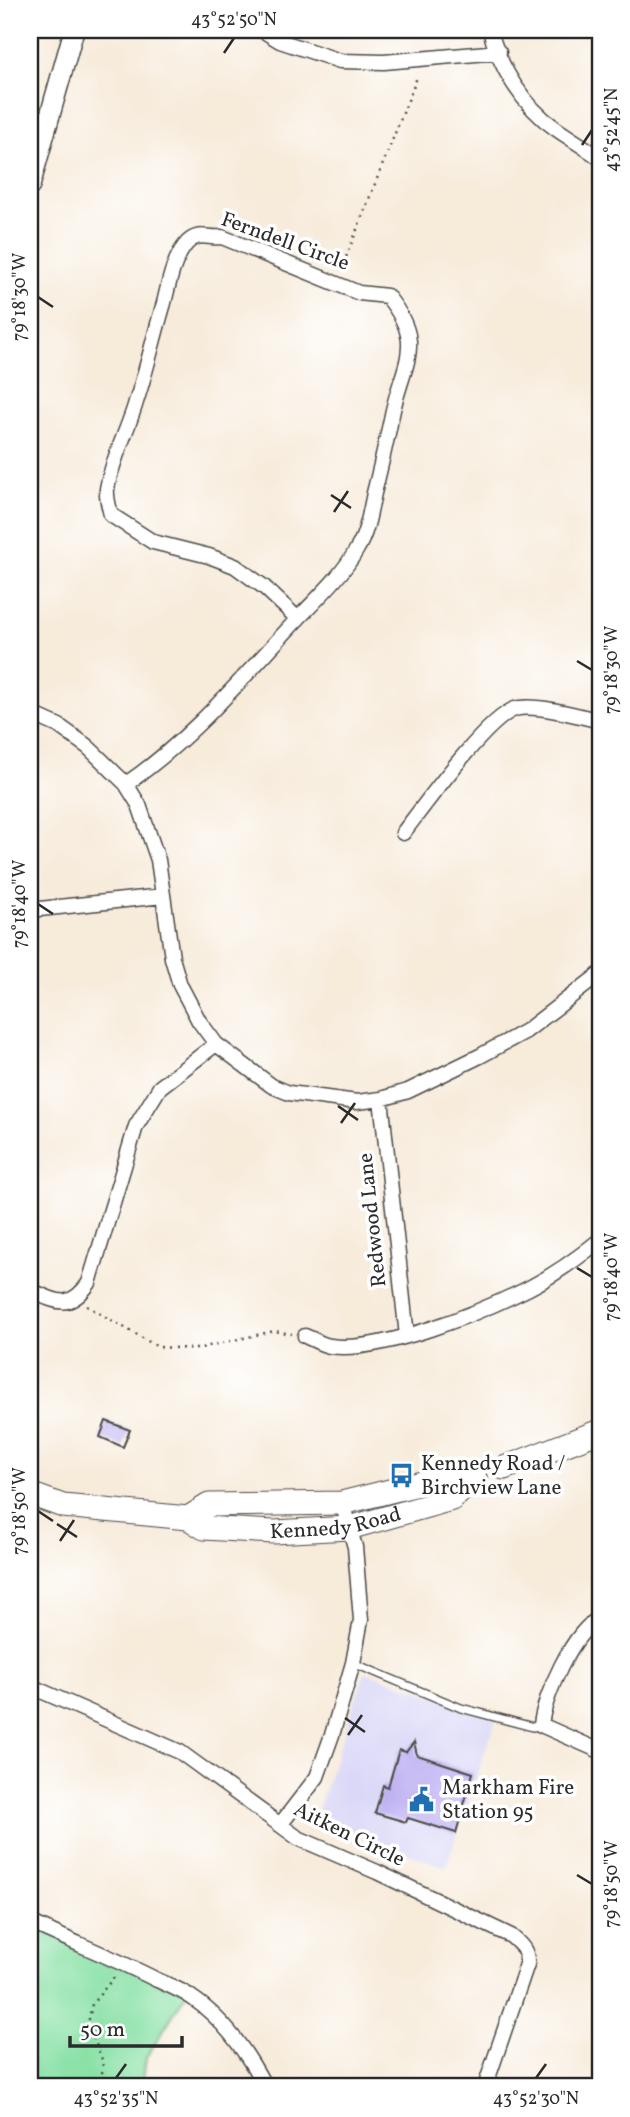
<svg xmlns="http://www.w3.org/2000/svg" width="630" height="2117" font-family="Vollkorn,serif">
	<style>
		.built { fill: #d9d7f7 }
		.green { fill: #89e1a6; stroke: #5a8668; stroke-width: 2 }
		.building { fill: #b9aaf1 }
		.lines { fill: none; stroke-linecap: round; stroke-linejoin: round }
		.lane-casing { stroke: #4a4845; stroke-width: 10 }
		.street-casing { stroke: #4a4845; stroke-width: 17 }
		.secondary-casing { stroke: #4a4845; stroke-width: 22 }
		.primary-casing { stroke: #4a4845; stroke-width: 25 }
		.path { stroke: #4a4845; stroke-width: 2.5; stroke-dasharray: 2 5; stroke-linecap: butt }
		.lane { stroke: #fff; stroke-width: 7 }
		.street { stroke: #fff; stroke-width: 14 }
		.secondary { stroke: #fff; stroke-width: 19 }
		.primary { stroke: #fff; stroke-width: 23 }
		.ticks { fill: none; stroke: #2b2b2b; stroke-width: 2.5 }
		.labels { text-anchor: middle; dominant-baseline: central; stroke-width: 7; stroke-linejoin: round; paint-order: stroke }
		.street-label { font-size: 21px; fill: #2b2b2b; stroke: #fff }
		.poi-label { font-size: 21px; fill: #2b2b2b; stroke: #fff; text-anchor: start }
		.neatline { fill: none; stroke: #2b2b2b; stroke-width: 2.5 }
		.ticks-label { font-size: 18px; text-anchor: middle; fill: #2b2b2b }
	</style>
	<rect width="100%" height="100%" fill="#fff"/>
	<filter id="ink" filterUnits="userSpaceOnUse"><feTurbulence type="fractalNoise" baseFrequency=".0143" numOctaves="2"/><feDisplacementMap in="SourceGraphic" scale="14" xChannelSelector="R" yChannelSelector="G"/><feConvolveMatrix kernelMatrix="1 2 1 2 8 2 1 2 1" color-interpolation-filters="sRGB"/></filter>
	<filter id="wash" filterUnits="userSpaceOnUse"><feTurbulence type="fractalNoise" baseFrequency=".00686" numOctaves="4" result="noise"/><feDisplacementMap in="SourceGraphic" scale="28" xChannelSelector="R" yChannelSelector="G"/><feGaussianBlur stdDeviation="1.57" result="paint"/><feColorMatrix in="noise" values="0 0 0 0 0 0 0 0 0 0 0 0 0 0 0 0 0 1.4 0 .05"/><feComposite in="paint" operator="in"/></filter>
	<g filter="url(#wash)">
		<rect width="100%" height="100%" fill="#f7ebda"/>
		<path class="built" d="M 365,1672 L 497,1717 L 446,1867 L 372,1841 L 317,1812 Z"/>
		<path class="green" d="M 42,1926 L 187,1992 L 146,2058 L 142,2087 L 30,2087 L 30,1937 Z"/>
		<g id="blocks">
			<path class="building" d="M 106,1421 L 130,1430 L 123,1447 L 100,1437 Z
				M 414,1742 L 417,1755 L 473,1773 L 456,1833 L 408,1818 L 406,1822 L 375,1813 L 383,1785 L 388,1787 L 399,1750 L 406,1752 Z"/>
		</g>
	</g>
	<g filter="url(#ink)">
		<use href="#blocks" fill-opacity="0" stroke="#4a4845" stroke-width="2"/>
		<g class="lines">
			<defs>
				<path id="lane" d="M 353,1663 L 461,1708 L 533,1727 L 541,1725"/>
				<path id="street" d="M 262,30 L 280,41 L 340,61 L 384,62 L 499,52
					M 490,30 C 499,66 523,106 555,128 C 569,138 585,147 600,158
					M 30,713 L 59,726 L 88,747 L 126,784 L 139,805 L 158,860 L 172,958 L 180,985 L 199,1021 L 216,1044 L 272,1086 L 289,1093 L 357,1102 L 381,1099 L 408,1091 L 480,1056 L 526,1031 L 600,974
					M 126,784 C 189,741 239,682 291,626 C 313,602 341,578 357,549 C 367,533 370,512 374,493 C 381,466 387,438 393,410 C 405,359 425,343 387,296 L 359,293 L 222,237 C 208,239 199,231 187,243 C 173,259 169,283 164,303 C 154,336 147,369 136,402 C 128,430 112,459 107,489 C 106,498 109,506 111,515 L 153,542 L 209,556 L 235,566 L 264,587 L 298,619
					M 403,833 C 423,807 487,718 515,709 C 533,703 581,716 600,721
					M 30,910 L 163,896
					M 381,1099 L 407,1336
					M 30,1290 C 57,1302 69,1311 89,1283 L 136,1126 L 160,1087 L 216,1044
					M 305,1336 C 313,1339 322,1345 330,1346 C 380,1354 483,1311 529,1288 C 554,1275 578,1258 600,1240
					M 600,1618 C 573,1631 544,1696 541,1725 L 600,1751
					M 30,1686 L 180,1752 L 298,1838 L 377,1872 L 511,1936 C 520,1944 528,1950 527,1964 L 485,2087
					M 280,1825 L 317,1777 L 332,1735 L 353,1663 L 361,1620 L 355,1547 L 342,1503
					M 30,1922 C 72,1942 116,1959 157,1980 C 168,1985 181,1990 191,1997 C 224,2019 247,2052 265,2087"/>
				<path id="secondary" d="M 30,186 L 74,30"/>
				<g id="primary">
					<path d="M 504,1468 L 600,1431"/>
					<path id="s1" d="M 30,1494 L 63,1506 L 188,1518 L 204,1528 L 274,1532 L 349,1528 L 452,1499 L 475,1478"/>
					<path d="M 188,1518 L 209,1505 L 342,1503 L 450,1476 L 475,1478"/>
				</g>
			</defs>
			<use href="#lane" class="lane-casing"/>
			<use href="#street" class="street-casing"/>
			<use href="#secondary" class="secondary-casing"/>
			<use href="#primary" class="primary-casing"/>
			<path class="path" d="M 341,270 L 418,75
				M 87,1306 L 158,1347 L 196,1349 L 274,1331 L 292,1334
				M 101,2087 L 103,2062 L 88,2024 L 92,2004 L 115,1976"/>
			<use href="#lane" class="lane"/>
			<use href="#street" class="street"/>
			<use href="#secondary" class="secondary"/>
			<use href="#primary" class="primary"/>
		</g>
	</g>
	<path class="ticks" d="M 224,53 L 234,38M 582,145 L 592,130M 38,297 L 53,307M 331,495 L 351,508M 334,512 L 348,491M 577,661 L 592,670M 38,904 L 53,914M 338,1106 L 358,1120M 341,1123 L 355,1103M 577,1268 L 592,1277M 38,1511 L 53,1521M 57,1524 L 77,1537M 60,1541 L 74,1520M 345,1718 L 365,1732M 348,1735 L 362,1715M 577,1875 L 592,1884M 116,2078 L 126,2064M 536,2078 L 546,2064"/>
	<defs>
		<symbol id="bus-bare" viewBox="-9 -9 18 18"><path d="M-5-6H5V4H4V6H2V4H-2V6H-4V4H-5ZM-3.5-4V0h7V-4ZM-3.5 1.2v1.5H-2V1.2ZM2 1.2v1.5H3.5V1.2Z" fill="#1f6fb2" stroke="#fff" stroke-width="2.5" paint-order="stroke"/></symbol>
		<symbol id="civic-bare" viewBox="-9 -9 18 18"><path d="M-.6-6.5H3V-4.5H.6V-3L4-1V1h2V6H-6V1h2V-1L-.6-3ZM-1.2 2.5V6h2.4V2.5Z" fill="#1f6fb2" stroke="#fff" stroke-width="2.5" paint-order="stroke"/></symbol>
	</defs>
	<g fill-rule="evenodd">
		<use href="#bus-bare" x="384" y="1458" width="35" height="35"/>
		<use href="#civic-bare" x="404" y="1782" width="35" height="35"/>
	</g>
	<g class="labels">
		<g class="street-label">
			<text transform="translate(285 242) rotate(20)">Ferndell Circle</text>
			<text transform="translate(373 1220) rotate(-96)">Redwood Lane</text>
			<text stroke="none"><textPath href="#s1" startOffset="312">Kennedy Road</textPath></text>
			<text transform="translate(349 1835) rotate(26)">Aitken Circle</text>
		</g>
		<g class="poi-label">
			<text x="421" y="1464">Kennedy Road /<tspan x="421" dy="24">Birchview Lane</tspan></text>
			<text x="442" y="1788">Markham Fire<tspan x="442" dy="24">Station 95</tspan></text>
		</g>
	</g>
	<rect width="630" height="2117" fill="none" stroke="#fff" stroke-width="77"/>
	<path d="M70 2036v10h112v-10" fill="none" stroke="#2b2b2b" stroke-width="3.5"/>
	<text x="80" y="2036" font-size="21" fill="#2b2b2b" stroke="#ffffff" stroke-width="5" paint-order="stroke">50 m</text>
	<rect x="38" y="38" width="554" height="2040" class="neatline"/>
	<g class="ticks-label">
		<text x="234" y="25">43°52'50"N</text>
		<text transform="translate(611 130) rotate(-90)" y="6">43°52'45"N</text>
		<text transform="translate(19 297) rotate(-90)" y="6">79°18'30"W</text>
		<text transform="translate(611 670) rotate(-90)" y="6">79°18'30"W</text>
		<text transform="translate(19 904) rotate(-90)" y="6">79°18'40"W</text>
		<text transform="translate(611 1277) rotate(-90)" y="6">79°18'40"W</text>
		<text transform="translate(19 1511) rotate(-90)" y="6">79°18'50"W</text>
		<text transform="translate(611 1884) rotate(-90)" y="6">79°18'50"W</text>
		<text x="116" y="2104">43°52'35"N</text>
		<text x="536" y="2104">43°52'30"N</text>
	</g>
</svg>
